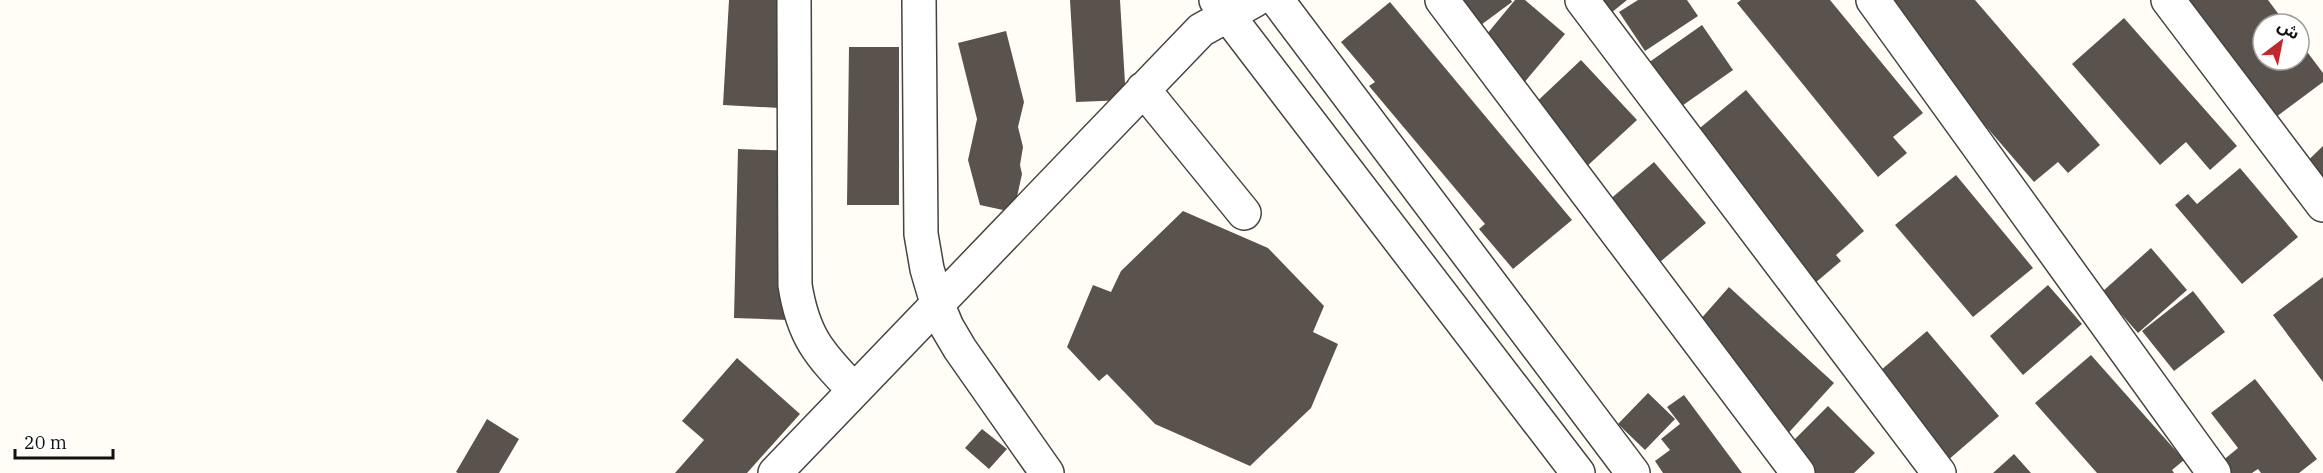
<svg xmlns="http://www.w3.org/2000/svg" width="2323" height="473" font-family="'IBM Plex Serif','Noto Sans Arabic',serif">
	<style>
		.building { fill: #5a524d }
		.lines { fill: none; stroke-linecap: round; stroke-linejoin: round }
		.minor-casing { stroke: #444; stroke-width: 36 }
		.minor { stroke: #fff; stroke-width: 33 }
	</style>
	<rect width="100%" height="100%" fill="#fffdf5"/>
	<path class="building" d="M 729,0 L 786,0 L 780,108 L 723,105 Z
		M 1070,0 L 1120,0 L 1126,100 L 1076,102 Z
		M 1440,0 L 1511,0 L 1512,2 L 1466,36 Z
		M 1515,0 L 1525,0 L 1565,34 L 1523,84 L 1477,46 Z
		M 1601,0 L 1627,0 L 1611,13 Z
		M 1638,0 L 1687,0 L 1698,16 L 1645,51 L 1619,12 Z
		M 1741,0 L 1830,0 L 1923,113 L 1893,137 L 1907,153 L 1878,177 L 1737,3 Z
		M 1886,0 L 1975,0 L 2100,145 L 2068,173 L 2058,162 L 2034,182 L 1883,7 Z
		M 2176,0 L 2268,0 L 2286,24 L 2263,24 L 2263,60 L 2299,60 L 2299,41 L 2323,73 L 2323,82 L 2268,123 Z
		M 1390,2 L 1572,220 L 1513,269 L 1479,229 L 1485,224 L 1369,86 L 1375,82 L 1341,42 Z
		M 2124,18 L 2237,146 L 2210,170 L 2186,142 L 2160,165 L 2072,64 Z
		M 1702,25 L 1733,70 L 1679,108 L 1648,63 Z
		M 1006,31 L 1024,102 L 1018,127 L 1023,147 L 1020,165 L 1022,174 L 1015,206 L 1003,210 L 980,205 L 968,160 L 977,119 L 958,43 Z
		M 849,47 L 899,47 L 899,205 L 847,205 Z
		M 1581,60 L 1637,120 L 1585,168 L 1530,108 Z
		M 1746,90 L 1864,231 L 1836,255 L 1841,261 L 1808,289 L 1695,132 Z
		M 2323,146 L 2323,209 L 2292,176 Z
		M 738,149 L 793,151 L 788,320 L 734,318 Z
		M 1654,162 L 1706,223 L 1660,262 L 1608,201 Z
		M 2240,168 L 2298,237 L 2242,284 L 2175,205 L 2188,194 L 2197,204 Z
		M 1956,175 L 2033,268 L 1973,317 L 1895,225 Z
		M 1183,211 L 1268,248 L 1324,306 L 1313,332 L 1338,344 L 1311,408 L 1250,466 L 1155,424 L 1107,374 L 1099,381 L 1067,347 L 1093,285 L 1111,292 L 1121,271 Z
		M 2151,248 L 2187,290 L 2138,333 L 2102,292 Z
		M 2323,277 L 2323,382 L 2273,315 Z
		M 2048,285 L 2082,324 L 2023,375 L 1990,336 Z
		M 1729,287 L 1834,383 L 1782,440 L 1692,329 Z
		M 2193,291 L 2225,332 L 2174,371 L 2142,331 Z
		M 1927,331 L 1999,416 L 1940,467 L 1867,382 Z
		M 2091,355 L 2184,460 L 2172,470 L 2174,473 L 2097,473 L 2035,403 Z
		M 737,358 L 800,414 L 747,473 L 675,473 L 704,440 L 682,421 Z
		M 2255,379 L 2317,459 L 2299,473 L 2261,473 L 2258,469 L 2252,473 L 2229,473 L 2221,462 L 2238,448 L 2211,413 Z
		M 1648,393 L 1675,419 L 1645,450 L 1618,424 Z
		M 1684,395 L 1742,473 L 1663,473 L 1655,461 L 1670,450 L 1661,439 L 1680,424 L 1667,407 Z
		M 1828,406 L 1875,453 L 1854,473 L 1801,473 L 1781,453 Z
		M 487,419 L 519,439 L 499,473 L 458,473 L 456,472 Z
		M 982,429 L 1007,449 L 989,469 L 965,448 Z
		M 2014,454 L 2031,473 L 1993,473 Z"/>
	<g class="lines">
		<defs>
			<path id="minor" d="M 794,0 L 795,285 C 803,336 819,354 854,390
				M 919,0 L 921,234 L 927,269 L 937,303 L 947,327 L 960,349 L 1047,473
				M 1216,0 L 1578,473
				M 1277,0 L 1633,473
				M 1442,0 L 1798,473
				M 1582,0 L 1939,473
				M 1873,0 L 2214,473
				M 2168,0 L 2323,205
				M 1143,89 L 1244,213
				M 775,473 L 1201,30 L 1255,0"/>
		</defs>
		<use href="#minor" class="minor-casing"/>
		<use href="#minor" class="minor"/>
	</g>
	<g transform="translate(2281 42) rotate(32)"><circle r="28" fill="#ffffff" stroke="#a0a0a0" stroke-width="1.5"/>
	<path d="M0-4.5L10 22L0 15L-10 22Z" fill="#c4262e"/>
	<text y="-9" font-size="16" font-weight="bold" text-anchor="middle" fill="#111111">ش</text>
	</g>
	<path d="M15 449v9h98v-9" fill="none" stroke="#111111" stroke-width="3"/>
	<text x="24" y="449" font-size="18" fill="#111111" stroke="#ffffff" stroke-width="4.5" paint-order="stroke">20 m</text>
</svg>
